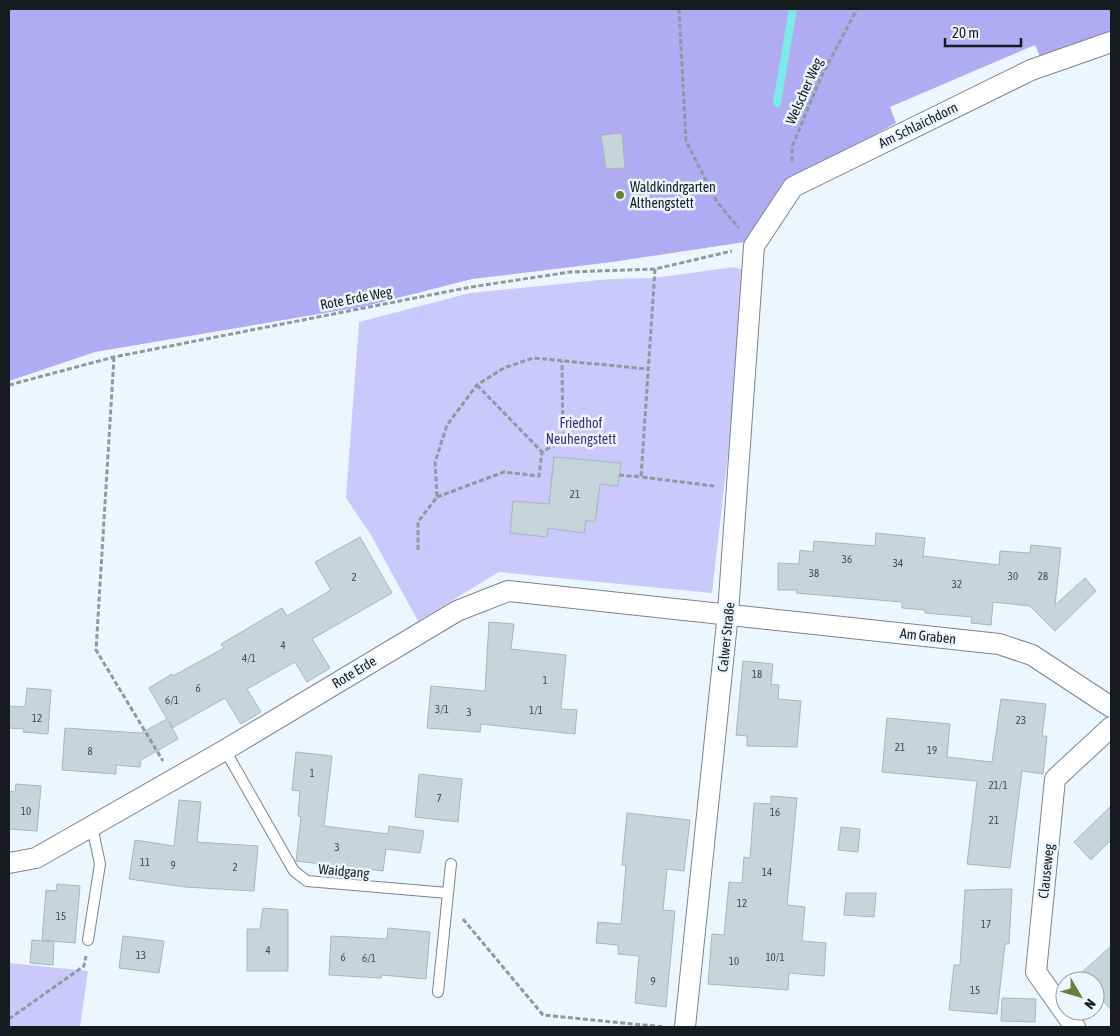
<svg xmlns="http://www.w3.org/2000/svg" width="1120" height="1036" font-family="'Asap Condensed',sans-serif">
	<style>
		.green { fill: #cbc8fc }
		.forest { fill: #b1abf3 }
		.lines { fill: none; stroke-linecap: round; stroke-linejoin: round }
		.stream { stroke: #7beae9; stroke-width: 8 }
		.building { fill: #c5d5da; stroke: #a6b6ba }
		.service-casing { stroke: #79848d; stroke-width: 12 }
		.minor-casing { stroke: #79848d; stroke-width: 22 }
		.path { stroke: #90979e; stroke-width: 3; stroke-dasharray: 5 2.5; stroke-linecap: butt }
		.service { stroke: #fff; stroke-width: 10 }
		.minor { stroke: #fff; stroke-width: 20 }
		.poi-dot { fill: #678134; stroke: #ecf6fe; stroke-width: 2 }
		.labels { text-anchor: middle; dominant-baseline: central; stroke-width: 5; stroke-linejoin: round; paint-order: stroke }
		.number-label { font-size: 11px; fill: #424a4e }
		.street-label { font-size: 14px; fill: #171b1f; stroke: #ecf6fe }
		.poi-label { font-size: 14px; fill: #171b1f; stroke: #ecf6fe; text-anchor: start }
		.park-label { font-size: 14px; fill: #402f81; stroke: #ecf6fe }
	</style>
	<rect width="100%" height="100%" fill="#ecf6fe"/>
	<path class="green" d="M 734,267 L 743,270 L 734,402 L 712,593 L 499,572 L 418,621 L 371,535 L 346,498 L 359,322 L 470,293 L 610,279 L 654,278 Z
		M 9,963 L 88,971 L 80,1027 L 9,1027 Z"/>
	<path class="forest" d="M 9,9 L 1111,9 L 1111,32 L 1041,59 L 1035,45 L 890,107 L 896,123 L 785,184 L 745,242 L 612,262 L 472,279 L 366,306 L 95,352 L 9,381 Z"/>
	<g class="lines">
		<path class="stream" d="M 777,103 L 793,9"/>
	</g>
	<path class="building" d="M 622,133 L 625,168 L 606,169 L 601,135 Z
		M 554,457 L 621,463 L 618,486 L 600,484 L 595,522 L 586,520 L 584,533 L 548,528 L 547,537 L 510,533 L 513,501 L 549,504 Z
		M 876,533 L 925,538 L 923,556 L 999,565 L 1000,551 L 1030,553 L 1031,545 L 1061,548 L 1055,605 L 1085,578 L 1096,591 L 1055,631 L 1030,606 L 993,602 L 991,625 L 971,623 L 972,617 L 925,613 L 925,610 L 902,608 L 902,602 L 796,593 L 797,590 L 778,590 L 778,563 L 799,564 L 800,550 L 813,552 L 814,541 L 875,546 Z
		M 360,537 L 392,593 L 312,639 L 330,668 L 307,682 L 295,662 L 247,689 L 261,712 L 241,724 L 225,698 L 172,728 L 169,721 L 178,739 L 141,760 L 140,767 L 116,765 L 116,774 L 62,770 L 65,728 L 141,733 L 167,719 L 149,688 L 172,674 L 173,676 L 224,648 L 221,644 L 282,608 L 287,616 L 331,590 L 315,562 Z
		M 489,622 L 514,624 L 511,649 L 566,655 L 561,709 L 577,710 L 575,734 L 481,724 L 480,732 L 427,728 L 431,686 L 485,691 Z
		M 743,661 L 773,664 L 771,684 L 779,685 L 778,699 L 801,701 L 797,747 L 747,746 L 747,736 L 736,735 Z
		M 27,688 L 51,690 L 48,734 L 23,732 L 24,729 L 9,728 L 9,706 L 25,707 Z
		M 1001,699 L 1046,704 L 1042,736 L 1047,736 L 1043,774 L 1022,771 L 1010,868 L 967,864 L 977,781 L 882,772 L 887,718 L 950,724 L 947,757 L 992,762 Z
		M 296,752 L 332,756 L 324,826 L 388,834 L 389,826 L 424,831 L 420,853 L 386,849 L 383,871 L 296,861 L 301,817 L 298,816 L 300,791 L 292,790 Z
		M 419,774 L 462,779 L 458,822 L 415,817 Z
		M 16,784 L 41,786 L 37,831 L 9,829 L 9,791 L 15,792 Z
		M 771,796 L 797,798 L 787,905 L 805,907 L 802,941 L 826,943 L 824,976 L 789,973 L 788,990 L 708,984 L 712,934 L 724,935 L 729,882 L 742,883 L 744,857 L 750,858 L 754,803 L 771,804 Z
		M 179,800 L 201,802 L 197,842 L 258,846 L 254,891 L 185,887 L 129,879 L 135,840 L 174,846 Z
		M 1111,806 L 1111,840 L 1091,860 L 1074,842 Z
		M 627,813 L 690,820 L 684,871 L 667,869 L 663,910 L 675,911 L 666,1007 L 635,1003 L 639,956 L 618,954 L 618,945 L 596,943 L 598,922 L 621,924 L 626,865 L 622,865 Z
		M 841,827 L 860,829 L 858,852 L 838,850 Z
		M 57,884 L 80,886 L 75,943 L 42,940 L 46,890 L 56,891 Z
		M 1012,889 L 1009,944 L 1005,944 L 997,1014 L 949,1010 L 954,965 L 960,965 L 965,890 Z
		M 846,893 L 876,893 L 874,917 L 844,915 Z
		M 263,908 L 288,910 L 288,971 L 247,971 L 247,929 L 260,929 Z
		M 388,928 L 430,932 L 426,979 L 382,975 L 381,978 L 329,975 L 331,936 L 387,939 Z
		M 123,936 L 164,941 L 159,973 L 119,968 Z
		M 32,940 L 54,942 L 53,965 L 30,963 Z
		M 1111,946 L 1111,1010 L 1095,991 L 1095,981 L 1086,981 L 1080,974 Z
		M 1002,998 L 1036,999 L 1035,1022 L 1001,1021 Z"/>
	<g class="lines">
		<defs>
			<path id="service" d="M 225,750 L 294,871 L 307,881 L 448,893 L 451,864
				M 88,940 L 100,864 L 92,826
				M 438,992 L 448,893"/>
			<path id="minor" d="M 9,863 L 36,858 L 225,750 L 457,611 L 508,591 L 999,644 L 1032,655 L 1111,707
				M 685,1027 L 728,613 L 754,246 L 793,187 L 1031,70 L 1111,42
				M 1075,1027 L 1036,972 L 1055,779 L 1111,727"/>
		</defs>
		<use href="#service" class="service-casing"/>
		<use href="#minor" class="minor-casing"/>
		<path class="path" d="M 679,9 L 686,141 L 717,202 L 739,228
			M 792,161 L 792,147 L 821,77 L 857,9
			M 655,269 L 641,477 L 714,486
			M 114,357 L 96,650 L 163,761
			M 9,385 L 114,357 L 471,287 L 570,272 L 655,269 L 732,251
			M 477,385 L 542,452
			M 619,475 L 641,477
			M 437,497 L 504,472 L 539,476 L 542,452 L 563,440 L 562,361
			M 418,550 L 418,522 L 437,497 L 435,462 L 447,425 L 477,385 L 504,368 L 533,358 L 648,369
			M 463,919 L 543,1015 L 664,1027
			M 9,1019 L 84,966 L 86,956"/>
		<use href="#service" class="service"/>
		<use href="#minor" class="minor"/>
	</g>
	<circle class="poi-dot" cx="620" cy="195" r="5"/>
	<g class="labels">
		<g class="number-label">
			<text x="575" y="494">21</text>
			<text x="847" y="559">36</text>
			<text x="898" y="563">34</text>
			<text x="814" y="573">38</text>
			<text x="1013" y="576">30</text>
			<text x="1043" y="576">28</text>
			<text x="354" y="577">2</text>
			<text x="957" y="584">32</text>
			<text x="283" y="645">4</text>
			<text x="249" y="658">4/1</text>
			<text x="757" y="674">18</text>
			<text x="545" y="680">1</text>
			<text x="198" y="688">6</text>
			<text x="172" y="700">6/1</text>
			<text x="442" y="709">3/1</text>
			<text x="536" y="710">1/1</text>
			<text x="469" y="712">3</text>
			<text x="37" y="718">12</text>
			<text x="1021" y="720">23</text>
			<text x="900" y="747">21</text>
			<text x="932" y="750">19</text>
			<text x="90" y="751">8</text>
			<text x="312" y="773">1</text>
			<text x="998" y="785">21/1</text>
			<text x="439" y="798">7</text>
			<text x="26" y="811">10</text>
			<text x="775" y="812">16</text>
			<text x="994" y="820">21</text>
			<text x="337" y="847">3</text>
			<text x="145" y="862">11</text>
			<text x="173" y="865">9</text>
			<text x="235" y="867">2</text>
			<text x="767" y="872">14</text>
			<text x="742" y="903">12</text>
			<text x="61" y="916">15</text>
			<text x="986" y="924">17</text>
			<text x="268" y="950">4</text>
			<text x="141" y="955">13</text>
			<text x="343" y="957">6</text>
			<text x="775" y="957">10/1</text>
			<text x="369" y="958">6/1</text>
			<text x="734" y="961">10</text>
			<text x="653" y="981">9</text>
			<text x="975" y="990">15</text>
		</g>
		<g class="street-label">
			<text transform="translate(804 91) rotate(-66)">Welscher Weg</text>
			<text transform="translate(918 125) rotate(-26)">Am Schlaichdorn</text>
			<text transform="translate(356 298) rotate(-11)">Rote Erde Weg</text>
			<text transform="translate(928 636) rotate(6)">Am Graben</text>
			<text transform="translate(726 637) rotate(-84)">Calwer Straße</text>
			<text transform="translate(354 672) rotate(-31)">Rote Erde</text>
			<text transform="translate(344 871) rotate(5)">Waidgang</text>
			<text transform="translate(1046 871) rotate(-84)">Clauseweg</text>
		</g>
		<g class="poi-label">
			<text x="630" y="187">Waldkindrgarten<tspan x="630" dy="16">Althengstett</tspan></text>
		</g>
		<g class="park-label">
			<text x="581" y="423">Friedhof<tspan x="581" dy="16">Neuhengstett</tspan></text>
		</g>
	</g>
	<rect width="1120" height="1036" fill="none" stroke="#171b1f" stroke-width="20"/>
	<g transform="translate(1080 996) rotate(128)"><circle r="24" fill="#ecf6fe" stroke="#979ea5"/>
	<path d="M0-4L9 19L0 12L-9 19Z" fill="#678134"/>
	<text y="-8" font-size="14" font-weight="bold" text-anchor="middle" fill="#171b1f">N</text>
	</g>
	<path d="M945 38v8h76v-8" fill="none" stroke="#171b1f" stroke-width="2.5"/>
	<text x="952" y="38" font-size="15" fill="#171b1f" stroke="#ecf6fe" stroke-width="4" paint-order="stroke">20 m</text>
</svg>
